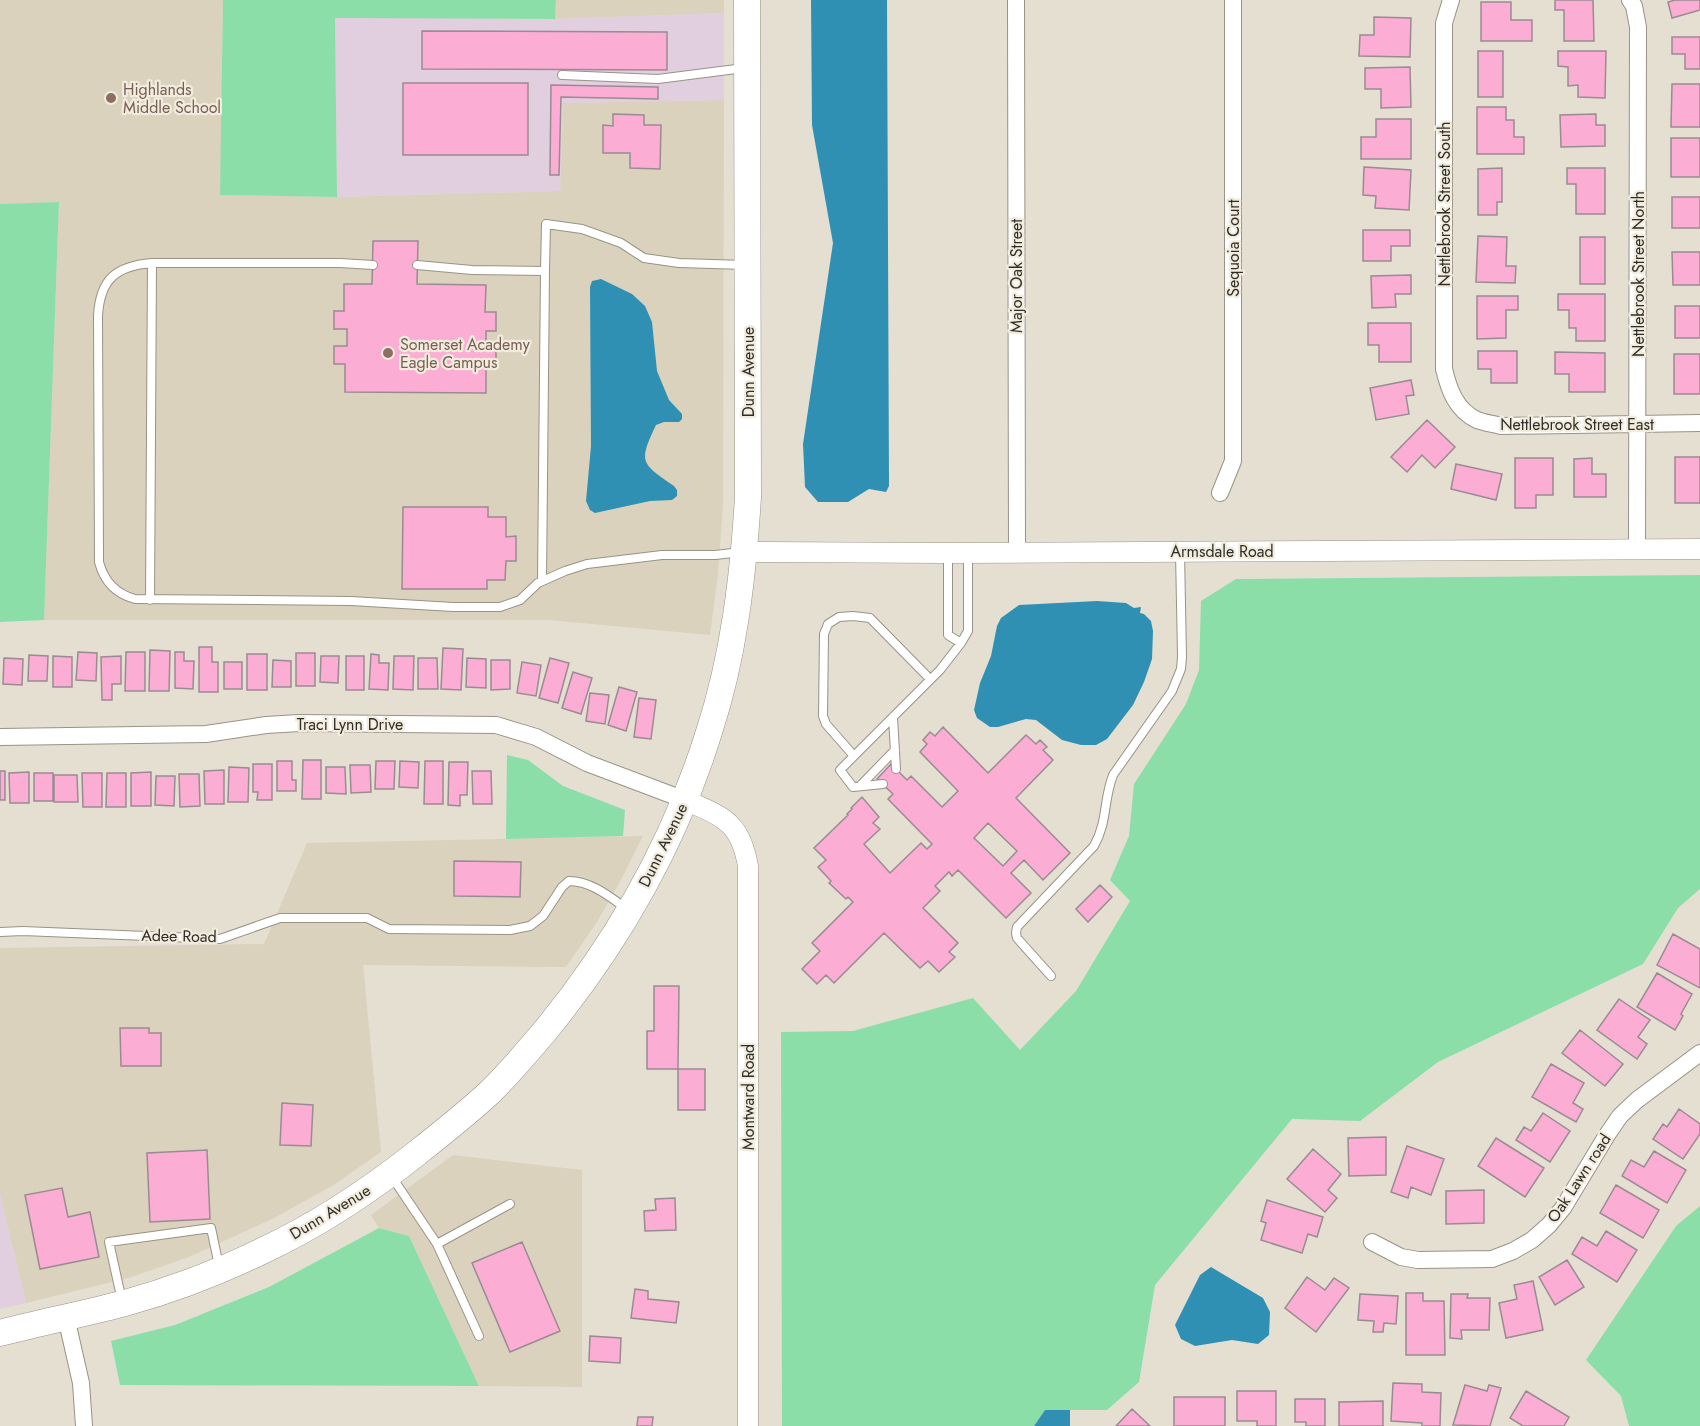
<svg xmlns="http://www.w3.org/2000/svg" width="1700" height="1426" font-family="Jost,sans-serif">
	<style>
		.built { fill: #dad2bd }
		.industrial { fill: #e1cfdf }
		.green { fill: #8cdea9 }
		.water { fill: #2f90b4 }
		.building { fill: #fbadd4; stroke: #9a8b92; stroke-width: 1.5; fill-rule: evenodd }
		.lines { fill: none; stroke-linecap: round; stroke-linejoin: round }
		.service-casing { stroke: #989386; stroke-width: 10 }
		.minor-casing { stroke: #989386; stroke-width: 18 }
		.tertiary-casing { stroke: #989386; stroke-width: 21 }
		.primary-casing { stroke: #989386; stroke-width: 27 }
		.service { stroke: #fff; stroke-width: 8 }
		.minor { stroke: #fff; stroke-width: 16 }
		.tertiary { stroke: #fff; stroke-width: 20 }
		.primary { stroke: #fff; stroke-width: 26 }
		.education-dot { fill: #8d6e63; stroke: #f2ecde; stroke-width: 2 }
		.labels { text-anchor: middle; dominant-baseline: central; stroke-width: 4.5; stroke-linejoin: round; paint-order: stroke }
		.education-label { font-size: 16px; fill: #785e54; stroke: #f2ecde; text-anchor: start }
		.street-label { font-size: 16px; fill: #2f2d28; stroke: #f2ecde }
	</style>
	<rect width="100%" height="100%" fill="#e4dfd1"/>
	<path class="built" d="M 0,0 L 223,0 L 221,195 L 337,197 L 560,191 L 563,103 L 724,100 L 723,504 L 718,574 L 710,635 L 549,620 L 44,620 L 59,202 L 0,204 Z
		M 556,0 L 724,0 L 724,13 L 555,19 Z
		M 643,836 L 623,876 L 597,922 L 566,967 L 363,965 L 381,1152 L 332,1186 L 274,1218 L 189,1257 L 128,1278 L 26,1303 L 0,1194 L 0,948 L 264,944 L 307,843 Z
		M 453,1155 L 582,1170 L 582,1387 L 479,1386 L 409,1236 L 379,1228 L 371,1215 Z"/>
	<path class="industrial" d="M 724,13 L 724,100 L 563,103 L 560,191 L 337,197 L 335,17 L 555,19 Z
		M 0,1194 L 26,1303 L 0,1309 Z"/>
	<path class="green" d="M 223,0 L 556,0 L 555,19 L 335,18 L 337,197 L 220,195 Z
		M 59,202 L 44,620 L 0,622 L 0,204 Z
		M 1700,575 L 1700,889 L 1678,908 L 1643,964 L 1438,1062 L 1360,1121 L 1292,1119 L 1155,1285 L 1139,1382 L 1107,1410 L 1045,1410 L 1034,1426 L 782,1426 L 781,1032 L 853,1031 L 973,998 L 1020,1050 L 1076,991 L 1130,901 L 1110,880 L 1129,836 L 1134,784 L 1186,704 L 1199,670 L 1201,601 L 1236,579 Z
		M 507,755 L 528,760 L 563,786 L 625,810 L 623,836 L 506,839 Z
		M 1700,1206 L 1700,1426 L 1629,1426 L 1621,1396 L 1586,1360 L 1676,1226 Z
		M 379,1228 L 409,1236 L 479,1386 L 120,1385 L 111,1341 L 175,1325 L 269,1287 Z"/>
	<path class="water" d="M 811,0 L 887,0 L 889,486 L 886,492 L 869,489 L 848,502 L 818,502 L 805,487 L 803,444 L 833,243 L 812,125 Z
		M 601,279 L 632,294 L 645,306 L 652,322 L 657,371 L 669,400 L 682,414 L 682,419 L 679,422 L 664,422 L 656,425 C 638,463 641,463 674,486 L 677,490 L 677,496 L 672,500 L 650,501 L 595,513 L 590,510 L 586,501 L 591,446 L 590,287 L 592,281 Z
		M 1097,601 L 1126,603 L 1134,608 L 1141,607 L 1140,613 L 1144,614 L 1151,621 L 1153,631 L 1152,659 L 1144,682 L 1133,705 L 1107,739 L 1096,745 L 1081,745 L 1062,740 L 1036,720 L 1026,719 L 998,727 L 990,727 L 977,718 L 974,710 L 980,683 L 991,656 L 997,626 L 1001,618 L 1019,605 Z
		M 1211,1267 L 1263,1298 L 1270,1312 L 1269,1335 L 1258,1344 L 1232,1340 L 1195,1346 L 1181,1339 L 1175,1325 L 1200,1275 Z
		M 1045,1410 L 1070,1410 L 1070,1426 L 1034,1426 Z"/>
	<path class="building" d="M 1555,0 L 1593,0 L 1594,41 L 1564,41 L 1564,10 L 1555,10 Z
		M 1675,0 L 1700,0 L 1700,10 L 1672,18 L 1668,2 Z
		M 1481,2 L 1511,2 L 1511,20 L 1532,20 L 1532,41 L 1481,41 Z
		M 1374,17 L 1411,18 L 1410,57 L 1359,56 L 1360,35 L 1374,35 Z
		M 422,31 L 667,32 L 667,70 L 422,69 Z
		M 1672,37 L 1700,37 L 1700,69 L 1685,69 L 1685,54 L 1672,54 Z
		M 1478,51 L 1503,51 L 1503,97 L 1478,97 Z
		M 1558,51 L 1606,51 L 1605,98 L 1578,97 L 1578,85 L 1568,86 L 1568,67 L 1558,66 Z
		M 1410,67 L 1411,107 L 1381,108 L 1381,89 L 1365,89 L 1365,68 Z
		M 403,83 L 528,83 L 528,155 L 403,155 Z
		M 1672,84 L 1700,84 L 1700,127 L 1671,127 Z
		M 551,85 L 658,87 L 658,99 L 561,97 L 559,175 L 550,175 Z
		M 1477,107 L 1506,107 L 1506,120 L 1514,120 L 1514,137 L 1524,137 L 1524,154 L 1477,154 Z
		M 613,114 L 644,115 L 644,125 L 661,125 L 660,169 L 630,168 L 630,153 L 603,153 L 603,125 L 613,126 Z
		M 1596,114 L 1596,125 L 1605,125 L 1605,146 L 1561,147 L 1560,115 Z
		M 1376,119 L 1411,119 L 1411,159 L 1361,159 L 1361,137 L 1376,137 Z
		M 1671,138 L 1700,138 L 1700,177 L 1671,177 Z
		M 1364,167 L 1411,170 L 1409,210 L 1375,208 L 1376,196 L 1363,195 Z
		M 1502,168 L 1502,202 L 1497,202 L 1497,215 L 1478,215 L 1478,169 Z
		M 1567,168 L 1605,168 L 1605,214 L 1576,214 L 1576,184 L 1567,184 Z
		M 1672,197 L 1700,197 L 1700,228 L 1672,228 Z
		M 1363,230 L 1410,230 L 1410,246 L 1391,246 L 1391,261 L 1363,261 Z
		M 1478,236 L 1507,237 L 1506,266 L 1516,266 L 1515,283 L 1476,282 Z
		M 1580,237 L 1605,237 L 1605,284 L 1580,284 Z
		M 373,241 L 418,241 L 417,284 L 486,285 L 485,312 L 496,312 L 496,331 L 486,331 L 486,347 L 496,347 L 496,366 L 486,366 L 486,393 L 345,392 L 345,364 L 334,364 L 334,346 L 347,346 L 347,329 L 334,329 L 334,311 L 344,311 L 344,284 L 372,284 Z
		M 1672,252 L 1700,252 L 1700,285 L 1673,285 Z
		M 1411,275 L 1411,294 L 1395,294 L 1396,307 L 1372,308 L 1371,276 Z
		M 1558,294 L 1605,294 L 1605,341 L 1576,341 L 1576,328 L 1569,328 L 1569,310 L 1558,310 Z
		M 1477,296 L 1518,296 L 1518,310 L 1506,310 L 1506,338 L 1477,339 Z
		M 1675,306 L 1700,306 L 1700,338 L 1675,338 Z
		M 1368,323 L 1411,323 L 1411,362 L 1379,362 L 1379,345 L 1368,345 Z
		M 1478,351 L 1517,351 L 1517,383 L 1491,383 L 1491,369 L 1478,369 Z
		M 1555,352 L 1605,353 L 1605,392 L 1569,392 L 1569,374 L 1555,374 Z
		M 1674,354 L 1700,354 L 1700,394 L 1674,394 Z
		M 1411,380 L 1414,395 L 1406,396 L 1409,414 L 1376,420 L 1370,388 Z
		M 1427,420 L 1455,447 L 1435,468 L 1422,455 L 1407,472 L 1391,457 Z
		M 1675,457 L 1700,457 L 1700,503 L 1675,503 Z
		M 1515,458 L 1553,458 L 1553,495 L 1536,495 L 1536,508 L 1515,508 Z
		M 1592,458 L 1592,474 L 1606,474 L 1606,497 L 1574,497 L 1574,459 Z
		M 1456,464 L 1502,474 L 1496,500 L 1451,489 Z
		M 403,507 L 488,507 L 488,517 L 506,517 L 506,537 L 516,536 L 516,561 L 506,561 L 505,580 L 487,580 L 487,589 L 402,589 Z
		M 199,647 L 212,647 L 212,662 L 218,662 L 218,692 L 199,692 Z
		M 443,648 L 463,649 L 461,690 L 441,689 Z
		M 150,650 L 170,651 L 169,691 L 149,691 Z
		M 78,652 L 97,653 L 96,681 L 76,680 Z
		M 126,652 L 145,652 L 145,691 L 125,691 Z
		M 175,652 L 184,652 L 184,661 L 194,661 L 193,689 L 175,688 Z
		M 296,653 L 315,653 L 315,686 L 296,686 Z
		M 247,654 L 267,654 L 267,690 L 247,690 Z
		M 371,654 L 379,655 L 379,663 L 389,663 L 388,690 L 369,689 Z
		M 29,655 L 48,656 L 47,681 L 28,681 Z
		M 53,656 L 72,657 L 72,687 L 53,687 Z
		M 121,656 L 121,684 L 112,684 L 112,700 L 102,700 L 101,657 Z
		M 321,656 L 339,656 L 338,683 L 320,682 Z
		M 346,656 L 364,656 L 364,690 L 346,690 Z
		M 394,656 L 414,656 L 413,690 L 393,689 Z
		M 4,658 L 23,659 L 22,685 L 3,684 Z
		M 418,658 L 437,658 L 438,689 L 418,689 Z
		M 467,658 L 486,659 L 486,688 L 466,687 Z
		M 550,658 L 569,663 L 558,703 L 539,698 Z
		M 273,660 L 291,661 L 291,687 L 272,687 Z
		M 491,660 L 510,660 L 510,689 L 491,690 Z
		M 224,662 L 242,662 L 242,689 L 224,689 Z
		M 522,662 L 541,665 L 536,696 L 517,693 Z
		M 573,672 L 592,678 L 581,714 L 562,708 Z
		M 619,687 L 637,692 L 626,731 L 608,725 Z
		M 590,693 L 609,695 L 605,724 L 586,721 Z
		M 639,698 L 656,700 L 651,739 L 634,737 Z
		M 943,727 L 988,773 L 1026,735 L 1036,744 L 1040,740 L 1047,747 L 1043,750 L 1053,760 L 1016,798 L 1070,853 L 1043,880 L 1024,860 L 1011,873 L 1031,893 L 1006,918 L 958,870 L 952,876 L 949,872 L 935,886 L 940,891 L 923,908 L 958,943 L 949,952 L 955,957 L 939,972 L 928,961 L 920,968 L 884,933 L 834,983 L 826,975 L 817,984 L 802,969 L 820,951 L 812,943 L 853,902 L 848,897 L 846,899 L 829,883 L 831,881 L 818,867 L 826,860 L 814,848 L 848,815 L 847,814 L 852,809 L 851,808 L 862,797 L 879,817 L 873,823 L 880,829 L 864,844 L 890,873 L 921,843 L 927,849 L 932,844 L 888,799 L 893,794 L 877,779 L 891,764 L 907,780 L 911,776 L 942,807 L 958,791 L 920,752 L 927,744 L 923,740 L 930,732 L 935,736 ZM 988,823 L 1017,851 L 1003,866 L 974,838 Z
		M 303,760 L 321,760 L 321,799 L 302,799 Z
		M 277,761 L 292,761 L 292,780 L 296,780 L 296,791 L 277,791 Z
		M 376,761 L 395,761 L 394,789 L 375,789 Z
		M 400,761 L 419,762 L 418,788 L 399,787 Z
		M 425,761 L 443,761 L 443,804 L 424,804 Z
		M 449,762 L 468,762 L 467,795 L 460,795 L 460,806 L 448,805 Z
		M 253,764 L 272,764 L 272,800 L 257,800 L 258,792 L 253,792 Z
		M 350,765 L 370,765 L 371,792 L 351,793 Z
		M 229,767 L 249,768 L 248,802 L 228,802 Z
		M 326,767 L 345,767 L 346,794 L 326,793 Z
		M 224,770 L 224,804 L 205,804 L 204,771 Z
		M 0,771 L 5,771 L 5,800 L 0,800 Z
		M 472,771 L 491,771 L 492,804 L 473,804 Z
		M 29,772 L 29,803 L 10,803 L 9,773 Z
		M 151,772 L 151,806 L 131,806 L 131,773 Z
		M 34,773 L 53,773 L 53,801 L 34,801 Z
		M 82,773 L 102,773 L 102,807 L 83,807 Z
		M 107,773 L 126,773 L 126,807 L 106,807 Z
		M 179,774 L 199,774 L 200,806 L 180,807 Z
		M 54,775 L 77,775 L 78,802 L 54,802 Z
		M 156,776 L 175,776 L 174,806 L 155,805 Z
		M 454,861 L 521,862 L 520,897 L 454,896 Z
		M 1100,885 L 1112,897 L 1088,922 L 1076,909 Z
		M 1673,934 L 1700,949 L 1700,988 L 1657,965 Z
		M 1657,973 L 1692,994 L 1681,1014 L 1683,1016 L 1675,1030 L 1637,1007 Z
		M 654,986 L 679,986 L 678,1069 L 647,1069 L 647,1031 L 654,1031 Z
		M 1619,999 L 1650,1020 L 1638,1037 L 1647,1044 L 1637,1059 L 1597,1030 Z
		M 120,1028 L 149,1028 L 149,1033 L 161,1033 L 161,1066 L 121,1066 Z
		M 1580,1030 L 1623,1064 L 1605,1086 L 1562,1053 Z
		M 1551,1064 L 1584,1083 L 1573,1103 L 1583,1109 L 1576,1122 L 1532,1097 Z
		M 678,1069 L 705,1069 L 705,1110 L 678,1110 Z
		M 282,1103 L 313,1105 L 311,1146 L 280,1145 Z
		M 1679,1109 L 1700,1124 L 1700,1134 L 1683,1159 L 1653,1139 L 1663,1124 L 1667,1127 Z
		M 1543,1113 L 1570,1131 L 1550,1162 L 1516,1140 L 1524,1127 L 1531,1131 Z
		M 1386,1137 L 1386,1175 L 1349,1176 L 1348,1138 Z
		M 1496,1138 L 1544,1168 L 1525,1197 L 1478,1166 Z
		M 1407,1146 L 1444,1159 L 1431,1195 L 1411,1187 L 1408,1198 L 1391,1192 Z
		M 1313,1149 L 1341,1174 L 1328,1190 L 1337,1198 L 1325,1212 L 1287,1179 Z
		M 207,1150 L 210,1219 L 150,1222 L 147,1153 Z
		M 1654,1151 L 1686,1170 L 1667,1203 L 1622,1176 L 1631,1160 L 1644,1167 Z
		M 1616,1185 L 1659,1210 L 1643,1238 L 1600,1213 Z
		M 62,1188 L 68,1217 L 90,1212 L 99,1257 L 40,1269 L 25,1195 Z
		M 1484,1190 L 1484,1223 L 1446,1224 L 1446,1191 Z
		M 675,1198 L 676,1230 L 645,1231 L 644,1211 L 656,1210 L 655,1199 Z
		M 1267,1200 L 1323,1217 L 1317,1237 L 1308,1234 L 1302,1253 L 1261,1240 L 1266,1223 L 1261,1221 Z
		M 1606,1231 L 1637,1250 L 1617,1282 L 1572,1254 L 1582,1237 L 1597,1246 Z
		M 522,1242 L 560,1331 L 510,1352 L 472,1263 Z
		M 1567,1260 L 1584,1287 L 1555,1305 L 1539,1277 Z
		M 1307,1277 L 1325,1290 L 1334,1278 L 1349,1288 L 1316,1332 L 1285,1308 Z
		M 1533,1281 L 1543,1330 L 1506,1338 L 1499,1303 L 1517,1299 L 1514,1285 Z
		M 635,1289 L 648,1291 L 648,1299 L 679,1302 L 676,1323 L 631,1318 Z
		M 1406,1293 L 1423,1293 L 1423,1301 L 1444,1301 L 1445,1355 L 1406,1355 Z
		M 1360,1294 L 1398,1296 L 1396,1324 L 1384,1323 L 1383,1332 L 1373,1332 L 1374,1321 L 1358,1320 Z
		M 1451,1294 L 1468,1294 L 1467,1298 L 1490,1298 L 1489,1330 L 1461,1330 L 1462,1339 L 1450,1338 Z
		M 590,1336 L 621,1338 L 620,1363 L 589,1361 Z
		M 1393,1383 L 1422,1384 L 1422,1392 L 1441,1393 L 1440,1426 L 1422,1426 L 1422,1423 L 1391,1421 Z
		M 1465,1385 L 1487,1391 L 1489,1385 L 1501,1388 L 1490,1426 L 1453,1425 Z
		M 1237,1391 L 1276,1391 L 1276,1426 L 1257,1426 L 1257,1421 L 1237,1421 Z
		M 1526,1391 L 1569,1417 L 1564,1426 L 1523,1426 L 1510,1418 Z
		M 1174,1397 L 1225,1397 L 1225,1426 L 1174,1426 Z
		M 1295,1399 L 1325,1399 L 1325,1426 L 1306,1426 L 1306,1422 L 1295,1422 Z
		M 1383,1401 L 1383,1426 L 1339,1426 L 1339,1402 Z
		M 1132,1409 L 1150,1426 L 1116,1426 Z
		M 638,1417 L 653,1417 L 652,1426 L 637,1426 Z"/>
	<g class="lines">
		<defs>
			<path id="service" d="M 562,75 L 658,79 L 744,68
				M 373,265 L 340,263 L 152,263 C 116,266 100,279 98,316 L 99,562 C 104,581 116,594 135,599 L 351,601 L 453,607 L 500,607 L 520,600 L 538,583 L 565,571 L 587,564 L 662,555 L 715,555 L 741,552
				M 417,265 L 472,270 L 545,271 L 546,224 L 582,229 L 621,243 L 644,258 L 679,263 L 745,265
				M 948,553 L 948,635 L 961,643
				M 542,581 L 545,271
				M 150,600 L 152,263
				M 930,679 L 870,618 L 853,616 L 839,617 L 828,624 L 824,634 L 823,716 L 826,724 L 854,756 L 940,670 L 961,643 L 968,631 L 968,553
				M 893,717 L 896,769
				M 854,756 L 840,770 L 853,787 L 883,784
				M 860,786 L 895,750
				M 0,932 L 23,931 L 220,939 L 280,918 L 367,918 L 389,929 L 510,930 L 530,926 L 543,916 L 562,887 L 569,881 C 591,881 610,897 627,909
				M 1051,976 L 1017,938 L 1016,933 L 1017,927 L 1094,846 C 1108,821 1103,801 1113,775 L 1172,691 L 1181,669 L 1182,657 L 1180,552
				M 392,1177 L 437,1244 L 479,1336
				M 437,1244 L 510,1204
				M 122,1301 L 109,1242 L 211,1228 L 219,1266"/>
			<path id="minor" d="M 1016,0 L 1017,552
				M 1451,0 L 1444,23 L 1444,369 C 1449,390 1456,410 1477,420 C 1485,423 1494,424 1501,426 L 1700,423
				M 1630,0 L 1634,6 L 1638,27 L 1637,549
				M 1220,493 L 1233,461 L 1233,0
				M 0,737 L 206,734 L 266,725 L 299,723 L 496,725 L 536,737 L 587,763 L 685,800
				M 1372,1242 L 1401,1257 L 1418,1260 L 1492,1259 L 1513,1251 L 1532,1240 L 1549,1225 L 1563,1208 L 1607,1135 L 1620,1116 L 1637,1100 L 1700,1053
				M 66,1317 L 81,1383 L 84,1426"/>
			<path id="tertiary" d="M 744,552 L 948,553 L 1700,549
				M 685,800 C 723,817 740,821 748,866 L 748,1426"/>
			<path id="primary" d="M 0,1333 C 42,1322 84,1314 125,1303 C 172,1290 219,1272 262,1251 C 318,1225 369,1191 417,1153 C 441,1134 465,1115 488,1094 C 508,1075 527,1052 545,1031 C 618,942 675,842 709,732 C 734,656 743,577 748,497 L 747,0"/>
		</defs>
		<use href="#service" class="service-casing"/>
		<use href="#minor" class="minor-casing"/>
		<use href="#tertiary" class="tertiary-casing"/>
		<use href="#primary" class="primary-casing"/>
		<use href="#service" class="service"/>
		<use href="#minor" class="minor"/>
		<use href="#tertiary" class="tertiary"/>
		<use href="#primary" class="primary"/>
	</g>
	<g class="education-dot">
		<circle cx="111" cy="98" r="6"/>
		<circle cx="388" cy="353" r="6"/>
	</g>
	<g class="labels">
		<g class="education-label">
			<text x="123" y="89">Highlands<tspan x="123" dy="18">Middle School</tspan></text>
			<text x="400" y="344">Somerset Academy<tspan x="400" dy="18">Eagle Campus</tspan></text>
		</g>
		<g class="street-label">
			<text transform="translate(1444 204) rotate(-90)">Nettlebrook Street South</text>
			<text transform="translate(1233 248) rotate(-90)">Sequoia Court</text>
			<text transform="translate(1638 274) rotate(-90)">Nettlebrook Street North</text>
			<text transform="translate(1016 276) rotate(-90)">Major Oak Street</text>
			<text transform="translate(748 372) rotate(-90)">Dunn Avenue</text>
			<text x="1577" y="424">Nettlebrook Street East</text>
			<text x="1222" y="551">Armsdale Road</text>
			<text x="350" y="724">Traci Lynn Drive</text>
			<text transform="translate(663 845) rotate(-64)">Dunn Avenue</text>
			<text transform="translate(179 936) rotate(1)">Adee Road</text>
			<text transform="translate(748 1097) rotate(-90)">Montward Road</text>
			<text transform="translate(1579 1178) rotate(-57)">Oak Lawn road</text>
			<text transform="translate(330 1212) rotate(-31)">Dunn Avenue</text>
		</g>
	</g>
</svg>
